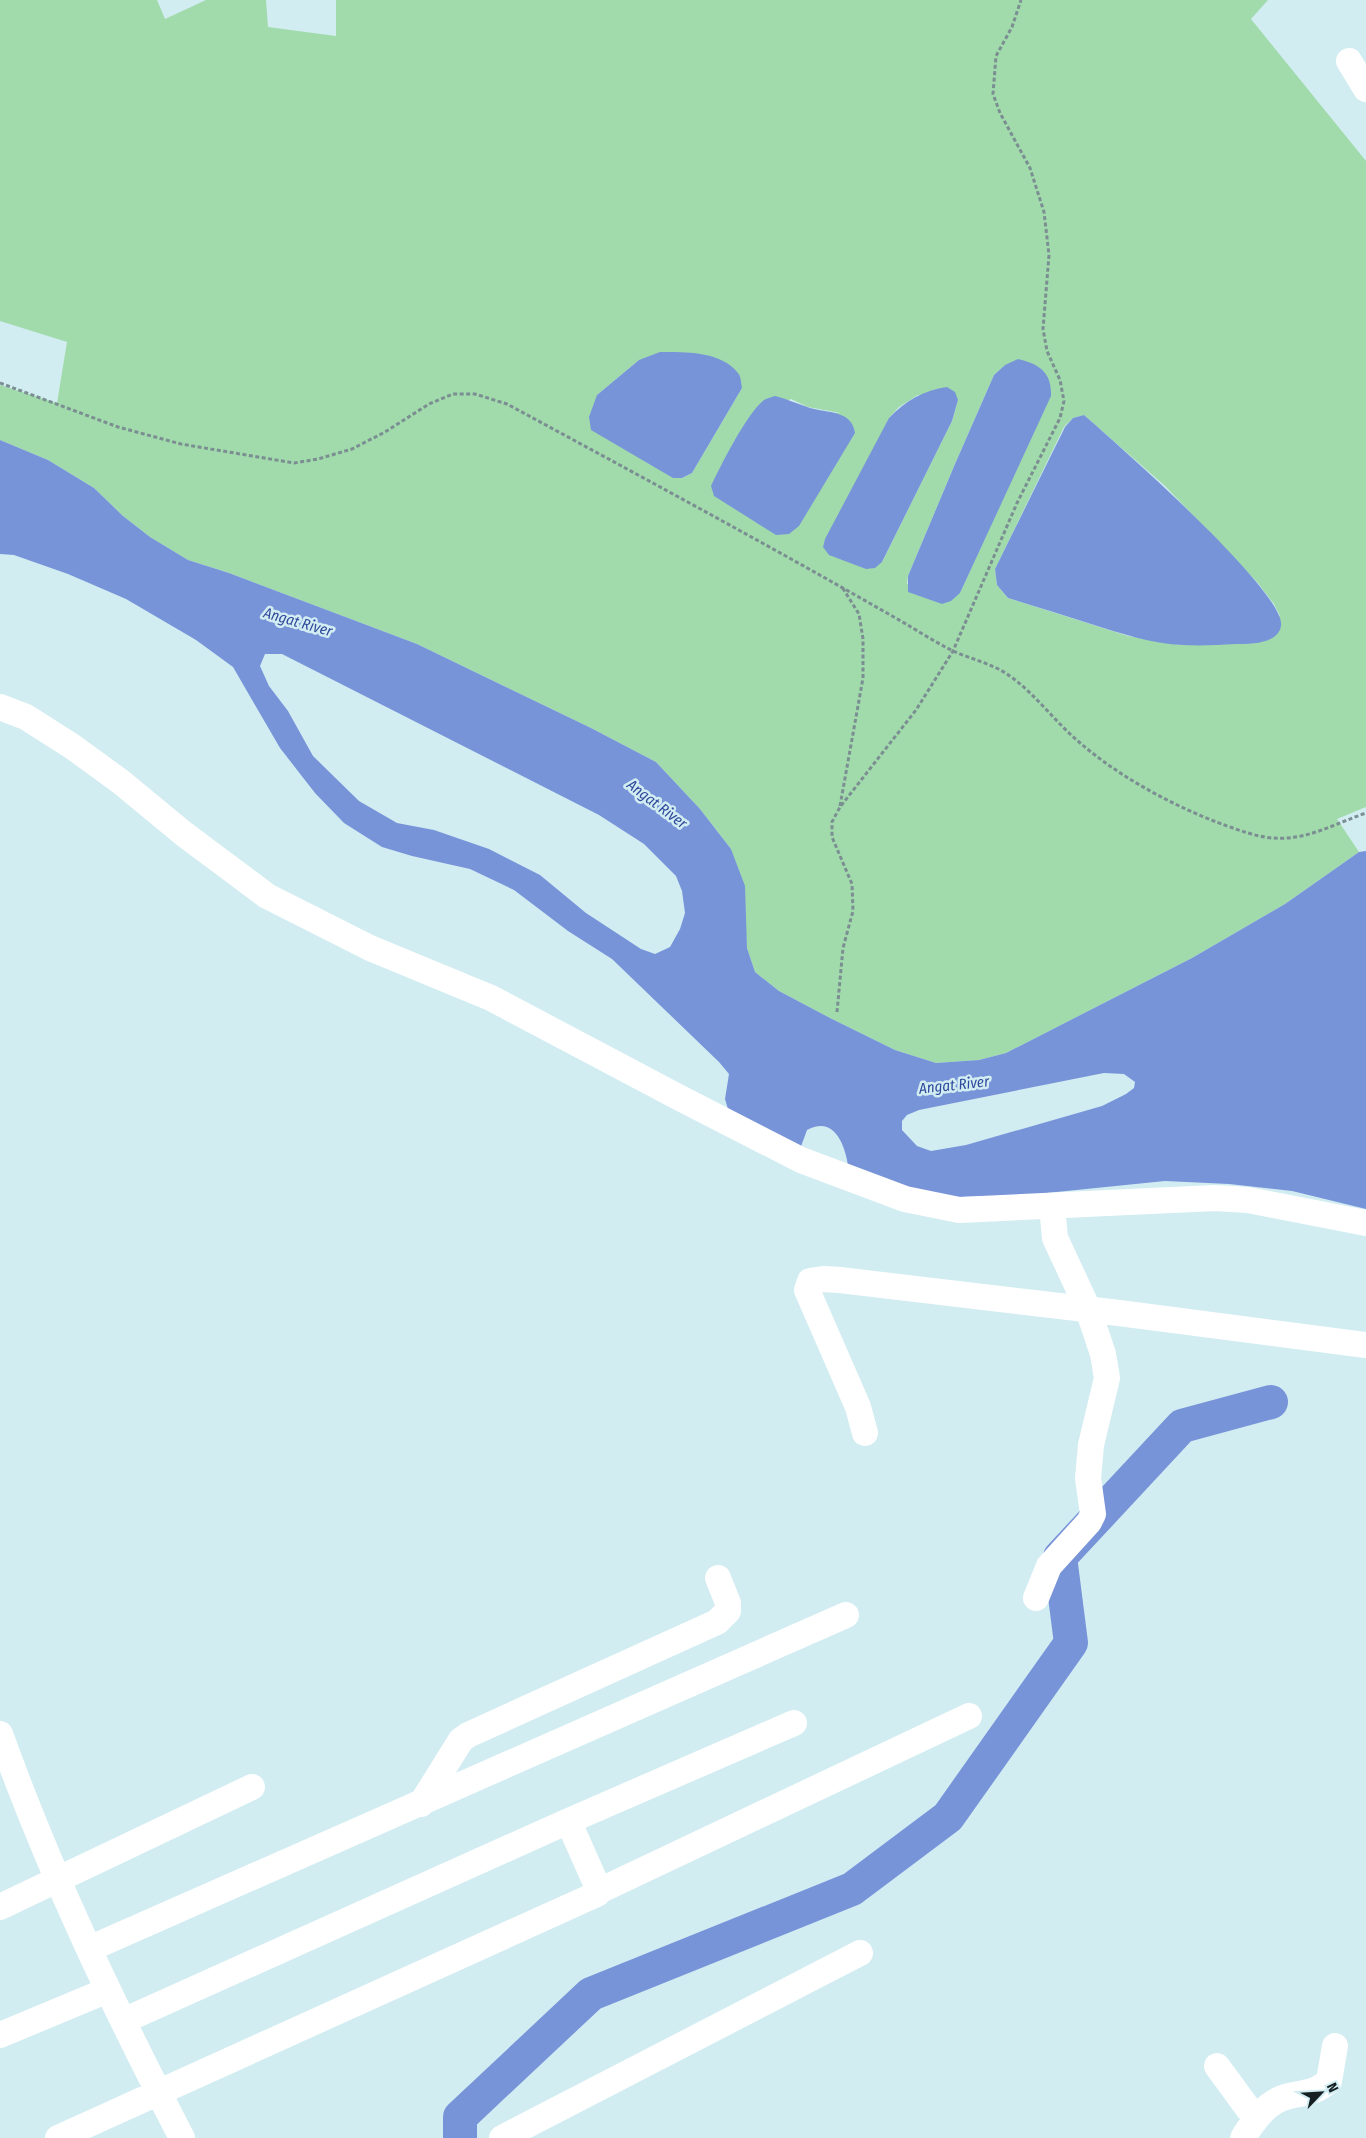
<svg xmlns="http://www.w3.org/2000/svg" width="1366" height="2138" font-family="'Fira Sans Condensed',sans-serif">
	<style>
		.green { fill: #a1dbac; fill-rule: evenodd }
		.water { fill: #7894d9; fill-rule: evenodd }
		.lines { fill: none; stroke-linecap: round; stroke-linejoin: round }
		.river { stroke: #7894d9; stroke-width: 34 }
		.path { stroke: #7b8e91; stroke-width: 3; stroke-dasharray: 4 2.5; stroke-linecap: butt }
		.minor { stroke: #fff; stroke-width: 26 }
		.labels { text-anchor: middle; dominant-baseline: central; stroke-width: 5; stroke-linejoin: round; paint-order: stroke }
		.water-label { font-size: 15px; font-style: italic; fill: #2f4a9c; stroke: #d2edf2 }
	</style>
	<rect width="100%" height="100%" fill="#d2edf2"/>
	<path class="green" d="M 0,0 L 157,0 L 165,19 L 206,0 L 266,0 L 268,27 L 336,36 L 336,0 L 1268,0 L 1251,19 L 1366,161 L 1366,807 L 1337,819 L 1359,852 L 1285,904 L 1192,958 L 1006,1053 L 979,1060 L 936,1063 L 895,1050 L 830,1018 L 779,991 L 755,972 L 747,948 L 745,921 L 731,849 L 700,809 L 656,762 L 591,728 L 417,644 L 229,573 L 188,560 L 150,537 L 123,516 L 94,488 L 48,460 L 0,440 L 0,385 L 57,403 L 67,342 L 0,321 ZM 639,360 L 742,388 L 692,473 L 682,478 L 597,395 ZM 1005,365 L 1002,500 L 960,593 L 907,584 L 908,576 L 955,464 L 994,375 ZM 918,395 L 958,400 L 952,421 L 882,562 L 889,418 L 899,407 ZM 791,399 L 808,407 L 840,413 L 752,414 ZM 1084,415 L 1165,486 L 1257,582 L 1274,604 L 1280,616 L 1182,645 L 1128,636 L 1008,598 L 997,585 L 995,569 L 1064,427 L 1073,418 Z"/>
	<path class="water" d="M 660,352 C 685,352 721,351 738,373 C 741,376 741,383 742,388 L 692,473 L 682,478 L 673,478 L 591,430 L 589,417 L 597,395 L 639,360 Z
		M 1018,359 C 1040,364 1052,373 1051,396 L 960,593 L 951,601 L 942,604 L 908,592 L 908,576 L 955,464 L 994,375 L 1005,365 Z
		M 947,387 L 955,392 L 958,400 L 952,421 L 882,562 L 875,568 L 866,569 L 829,555 L 823,547 L 825,539 L 889,418 C 905,401 924,390 947,387 Z
		M 775,396 C 787,399 798,404 810,408 C 827,413 852,410 855,433 L 799,526 L 789,534 L 776,535 L 714,496 L 711,486 C 721,465 747,413 764,400 C 767,398 772,397 775,396 Z
		M 1084,415 C 1115,442 1287,593 1281,626 C 1278,644 1250,644 1236,644 C 1218,645 1200,646 1183,645 C 1151,644 1120,633 1091,624 C 1063,615 1035,606 1008,598 L 997,585 L 995,569 L 1065,427 L 1073,418 Z
		M 0,440 L 48,460 L 94,488 L 123,516 L 150,537 L 188,560 L 229,573 L 417,644 L 591,728 L 656,762 L 700,809 L 731,849 L 745,886 L 747,948 L 755,972 L 779,991 L 830,1018 L 895,1050 L 936,1063 L 979,1060 L 1006,1053 L 1192,958 L 1285,904 L 1359,852 L 1366,851 L 1366,1209 L 1292,1191 L 1229,1184 L 1165,1181 L 1027,1195 L 928,1198 L 849,1173 C 847,1151 837,1114 807,1130 L 799,1152 L 730,1116 L 725,1099 L 729,1074 L 719,1062 L 612,959 L 568,931 L 514,890 L 470,869 L 412,856 L 382,847 L 344,823 L 315,793 L 280,748 L 233,667 L 196,640 L 126,599 L 68,574 L 14,555 L 0,554 ZM 265,654 L 282,654 L 599,815 L 644,844 L 676,876 L 682,891 L 685,913 L 680,929 L 670,947 L 655,954 L 641,949 L 586,913 L 540,875 L 489,849 L 434,830 L 397,823 L 359,801 L 313,756 L 288,711 L 269,686 L 260,666 ZM 1104,1073 L 1124,1074 L 1135,1082 L 1134,1088 L 1126,1094 L 1102,1106 L 966,1145 L 931,1151 L 917,1146 L 902,1130 L 902,1121 L 907,1115 L 919,1110 Z"/>
	<g class="lines">
		<path class="river" d="M 460,2138 L 460,2117 L 591,1994 L 852,1889 L 948,1817 L 1071,1643 L 1060,1557 L 1182,1426 L 1271,1402"/>
		<path class="path" d="M 0,383 L 118,427 L 181,444 L 294,463 L 318,459 L 352,449 L 385,432 L 429,404 L 453,394 L 475,394 L 507,404 C 640,476 774,548 906,624 C 921,633 937,643 953,651 C 971,659 990,663 1007,674 C 1035,693 1054,721 1079,742 C 1125,782 1190,815 1248,833 C 1295,848 1323,828 1366,813
			M 840,806 L 863,678 L 863,639 L 859,614 L 842,587
			M 837,1012 L 843,948 L 853,911 L 852,884 L 832,837 L 832,822 L 840,807 L 916,710 L 953,651 L 1017,503 L 1060,418 L 1064,401 L 1060,380 L 1047,351 L 1043,329 L 1049,255 L 1044,212 L 1030,168 L 1000,113 L 993,94 L 996,56 L 1012,27 L 1021,0"/>
		<path class="minor" d="M 1349,61 L 1366,89
			M 0,707 L 26,717 L 73,747 L 121,782 L 184,834 L 267,896 L 370,948 L 491,998 L 680,1098 L 801,1160 L 905,1199 L 959,1210 L 1215,1198 L 1248,1200 L 1366,1223
			M 865,1433 L 858,1407 L 807,1290 L 810,1281 L 823,1279 L 840,1280 L 1119,1313 L 1366,1345
			M 1036,1598 L 1049,1566 L 1089,1522 L 1093,1514 L 1088,1478 L 1091,1445 L 1107,1378 L 1103,1354 L 1088,1309 L 1055,1238 L 1052,1206
			M 0,1734 C 50,1873 114,2007 182,2138
			M 421,1804 L 461,1740 L 468,1735 L 717,1622 L 728,1611 L 728,1603 L 718,1578
			M 599,1891 L 969,1716
			M 0,1907 L 252,1787
			M 89,1949 L 846,1615
			M 123,2021 L 564,1823 L 794,1723
			M 0,2035 L 108,1990
			M 1217,2066 L 1255,2118
			M 58,2138 L 597,1894 L 598,1888 L 571,1827 L 564,1823
			M 502,2138 L 860,1953
			M 1243,2138 C 1254,2120 1267,2101 1289,2096 C 1309,2091 1311,2095 1329,2081 L 1335,2046"/>
	</g>
	<g class="labels">
		<g class="water-label">
			<text transform="translate(298 622) rotate(16)">Angat River</text>
			<text transform="translate(657 804) rotate(37)">Angat River</text>
			<text transform="translate(954 1085) rotate(-6)">Angat River</text>
		</g>
	</g>
	<g transform="translate(1321 2093) rotate(65)" stroke="#d2edf2" stroke-width="4" paint-order="stroke">
	<path d="M0-4L9 19L0 12L-9 19Z" fill="#151f21"/>
	<text y="-8" font-size="14" font-weight="bold" text-anchor="middle" fill="#151f21">N</text>
	</g>
</svg>
